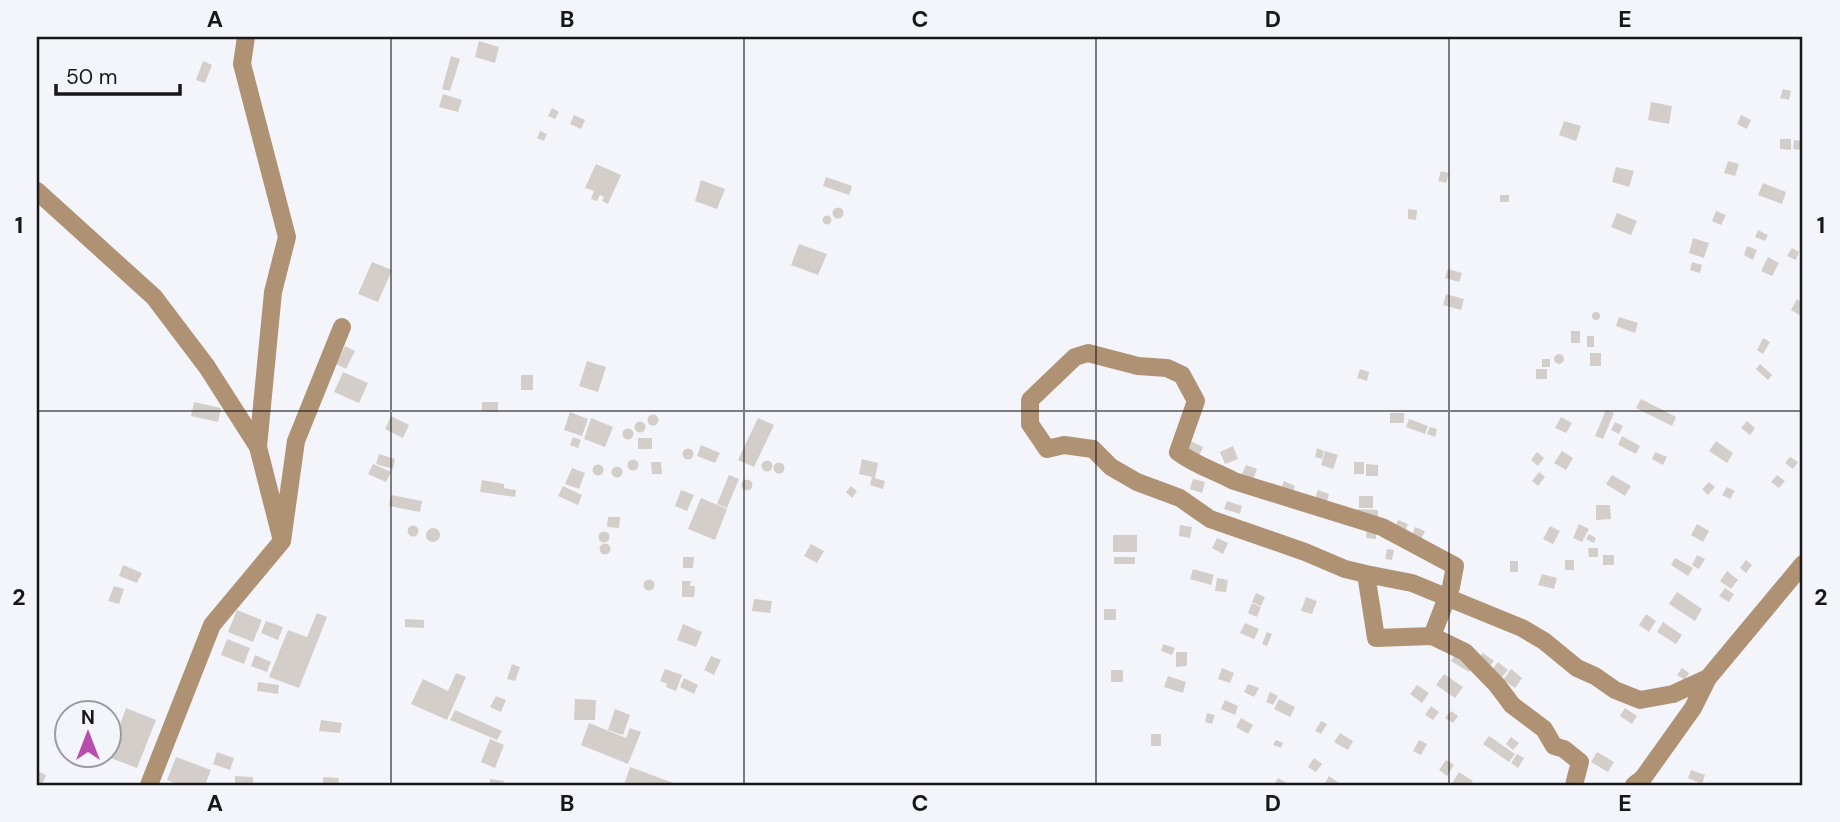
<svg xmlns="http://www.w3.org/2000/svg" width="1840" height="822" font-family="'DM Sans',sans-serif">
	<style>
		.building { fill: #d4cecb }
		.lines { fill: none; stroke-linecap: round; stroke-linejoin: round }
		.minor { stroke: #af9273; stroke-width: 18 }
		.grid { fill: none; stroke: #171719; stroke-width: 2; stroke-opacity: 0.55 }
		.neatline { fill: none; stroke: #171719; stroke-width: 2.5 }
		.grid-label { font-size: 23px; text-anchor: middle; font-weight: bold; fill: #171719 }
	</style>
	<rect width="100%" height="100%" fill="#f4f5fa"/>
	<path class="building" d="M 479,41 L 499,47 L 495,63 L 475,57 Z
		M 451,56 L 460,59 L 450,91 L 442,89 Z
		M 203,61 L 212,65 L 205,83 L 196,80 Z
		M 1783,89 L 1791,91 L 1789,100 L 1780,98 Z
		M 443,94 L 462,100 L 458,112 L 439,107 Z
		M 1651,102 L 1672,106 L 1669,124 L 1648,120 Z
		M 552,108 L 559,112 L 555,119 L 548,116 Z
		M 574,115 L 585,120 L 581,129 L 570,124 Z
		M 1741,115 L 1751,120 L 1747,129 L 1737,124 Z
		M 1564,121 L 1581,126 L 1576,141 L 1559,135 Z
		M 540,131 L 547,134 L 544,141 L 537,138 Z
		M 1780,139 L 1791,139 L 1791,150 L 1780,149 Z
		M 1794,140 L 1803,141 L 1803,150 L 1793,149 Z
		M 1728,161 L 1739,164 L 1735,176 L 1724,173 Z
		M 596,164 L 621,175 L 608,204 L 602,201 L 604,197 L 600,195 L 597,201 L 591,199 L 594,191 L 585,188 Z
		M 1616,167 L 1634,171 L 1629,187 L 1612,182 Z
		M 1441,171 L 1449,173 L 1446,183 L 1438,181 Z
		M 826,177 L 852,186 L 849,195 L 823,186 Z
		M 701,180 L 725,189 L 717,209 L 695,201 Z
		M 1763,183 L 1786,192 L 1782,204 L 1758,195 Z
		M 1500,195 L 1509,195 L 1509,202 L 1500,202 Z
		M832.5 213a5.5 5.5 0 1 1 11 0a5.5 5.5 0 1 1-11 0Z
		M 1408,209 L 1417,210 L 1416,220 L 1408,219 Z
		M 1716,211 L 1726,215 L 1721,225 L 1712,221 Z
		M 1617,213 L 1637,221 L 1631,235 L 1611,227 Z
		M822.5 220a4.5 4.5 0 1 1 9 0a4.5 4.5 0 1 1-9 0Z
		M 1758,230 L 1768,235 L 1765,241 L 1755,237 Z
		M 1693,238 L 1709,243 L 1704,258 L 1689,253 Z
		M 799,244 L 827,254 L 818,275 L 791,265 Z
		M 1747,246 L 1757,250 L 1753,260 L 1744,255 Z
		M 1792,248 L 1799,252 L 1796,260 L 1787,256 Z
		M 1768,257 L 1779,263 L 1772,276 L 1761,271 Z
		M 372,262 L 392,270 L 378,302 L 358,294 Z
		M 1692,262 L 1702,265 L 1700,273 L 1690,270 Z
		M 1448,269 L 1462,273 L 1459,282 L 1445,278 Z
		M 1446,294 L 1464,299 L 1461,310 L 1443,305 Z
		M 1797,299 L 1803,303 L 1803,317 L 1791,310 Z
		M1592 316a4 4 0 1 1 8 0a4 4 0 1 1-8 0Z
		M 1619,317 L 1638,323 L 1635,333 L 1616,326 Z
		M 1571,331 L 1580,331 L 1580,343 L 1571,343 Z
		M 1587,336 L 1594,336 L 1594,347 L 1587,347 Z
		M 1763,338 L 1770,342 L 1763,354 L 1757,350 Z
		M 345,346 L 355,351 L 346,369 L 336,364 Z
		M 1590,353 L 1601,353 L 1601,366 L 1590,366 Z
		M1554 359a5 5 0 1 1 10 0a5 5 0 1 1-10 0Z
		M 1542,359 L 1550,359 L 1550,367 L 1542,367 Z
		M 587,361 L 606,367 L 598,392 L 579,386 Z
		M 1760,364 L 1772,375 L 1768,380 L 1756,369 Z
		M 1360,369 L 1369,372 L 1367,381 L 1357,378 Z
		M 1536,369 L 1547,369 L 1547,379 L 1536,379 Z
		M 343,372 L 368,383 L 359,403 L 334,392 Z
		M 521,375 L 533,375 L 533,390 L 521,390 Z
		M 1641,399 L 1676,417 L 1672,426 L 1636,408 Z
		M 194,402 L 221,408 L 218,422 L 191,416 Z
		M 482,402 L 498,402 L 498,412 L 482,411 Z
		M 1606,410 L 1614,413 L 1603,439 L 1595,436 Z
		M 570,412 L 588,419 L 582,436 L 564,430 Z
		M 1390,413 L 1404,413 L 1404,423 L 1390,423 Z
		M647.5 420a5.5 5.5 0 1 1 11 0a5.5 5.5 0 1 1-11 0Z
		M 391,416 L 409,425 L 403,438 L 385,429 Z
		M 1561,417 L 1572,423 L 1566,433 L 1555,428 Z
		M 591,418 L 613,427 L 605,447 L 584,439 Z
		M 758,418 L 774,425 L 754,467 L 738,460 Z
		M 1409,419 L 1428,426 L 1425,434 L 1406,427 Z
		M 1747,421 L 1755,428 L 1750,435 L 1741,428 Z
		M634.5 427a5.5 5.5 0 1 1 11 0a5.5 5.5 0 1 1-11 0Z
		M 1615,422 L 1623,426 L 1619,434 L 1611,430 Z
		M 1430,427 L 1437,429 L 1435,437 L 1427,434 Z
		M622.5 434a5.5 5.5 0 1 1 11 0a5.5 5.5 0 1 1-11 0Z
		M 1622,436 L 1640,446 L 1636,454 L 1618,445 Z
		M 573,437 L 581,440 L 578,448 L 570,445 Z
		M 638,438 L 652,438 L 652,449 L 638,449 Z
		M 1191,441 L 1203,447 L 1199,456 L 1186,450 Z
		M 1716,441 L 1733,453 L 1727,463 L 1709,451 Z
		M 701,445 L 720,453 L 715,463 L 697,456 Z
		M 1233,446 L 1238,459 L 1225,464 L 1220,452 Z
		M 1317,448 L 1324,451 L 1322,459 L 1315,457 Z
		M682.5 454a5.5 5.5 0 1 1 11 0a5.5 5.5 0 1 1-11 0Z
		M 1325,451 L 1338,455 L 1333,469 L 1321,465 Z
		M 1562,451 L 1573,458 L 1566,470 L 1554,463 Z
		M 1537,452 L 1544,458 L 1538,466 L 1531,460 Z
		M 1655,452 L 1667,457 L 1663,465 L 1652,459 Z
		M 379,454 L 395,459 L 393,469 L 376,464 Z
		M 1790,457 L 1798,462 L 1793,469 L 1785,463 Z
		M 862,459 L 878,463 L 875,478 L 885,481 L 883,489 L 870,485 L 872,477 L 859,474 Z
		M627.5 465a5.5 5.5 0 1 1 11 0a5.5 5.5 0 1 1-11 0Z
		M761.5 466a5.5 5.5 0 1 1 11 0a5.5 5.5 0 1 1-11 0Z
		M 651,462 L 661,462 L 662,474 L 652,474 Z
		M 1354,462 L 1364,462 L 1364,474 L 1354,474 Z
		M773.5 468a5.5 5.5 0 1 1 11 0a5.5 5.5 0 1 1-11 0Z
		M 373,464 L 391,472 L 386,482 L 368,474 Z
		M 1366,464 L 1378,465 L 1378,476 L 1366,476 Z
		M592.5 470a5.5 5.5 0 1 1 11 0a5.5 5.5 0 1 1-11 0Z
		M 1246,465 L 1257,469 L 1253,479 L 1242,474 Z
		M611.5 472a5.5 5.5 0 1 1 11 0a5.5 5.5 0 1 1-11 0Z
		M 572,468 L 585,473 L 579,489 L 565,484 Z
		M 1539,472 L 1545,477 L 1538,486 L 1532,481 Z
		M 729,475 L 739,479 L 727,508 L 717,504 Z
		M 1612,475 L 1631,486 L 1625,496 L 1606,484 Z
		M 1777,475 L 1785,481 L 1779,488 L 1771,482 Z
		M 1193,479 L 1205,482 L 1202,493 L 1190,489 Z
		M741.5 485a5.5 5.5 0 1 1 11 0a5.5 5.5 0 1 1-11 0Z
		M 482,480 L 504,484 L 504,488 L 516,490 L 515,497 L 480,492 Z
		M 1284,481 L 1295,486 L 1291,496 L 1280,491 Z
		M 1709,482 L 1715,487 L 1708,495 L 1702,489 Z
		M 563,486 L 582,495 L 578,505 L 558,496 Z
		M 851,486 L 857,491 L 852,498 L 846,492 Z
		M 1727,487 L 1735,491 L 1730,499 L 1722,495 Z
		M 681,490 L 694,495 L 687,511 L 675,506 Z
		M 1318,490 L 1329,494 L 1326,504 L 1314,501 Z
		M 391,495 L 422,501 L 420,512 L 389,506 Z
		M 1359,496 L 1373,496 L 1373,508 L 1359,508 Z
		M 701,498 L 727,509 L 715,540 L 688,529 Z
		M 1227,501 L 1242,506 L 1240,514 L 1224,509 Z
		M 1596,505 L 1610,505 L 1611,519 L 1596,520 Z
		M 1357,509 L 1378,510 L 1378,518 L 1357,518 Z
		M 608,517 L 620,517 L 619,528 L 607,527 Z
		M 1398,520 L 1408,524 L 1404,534 L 1394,530 Z
		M 1579,524 L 1589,529 L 1582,542 L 1573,538 Z
		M 1697,524 L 1709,531 L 1703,542 L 1691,535 Z
		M 1180,525 L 1192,527 L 1190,538 L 1179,536 Z
		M407.5 531a5.5 5.5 0 1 1 11 0a5.5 5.5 0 1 1-11 0Z
		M 1550,526 L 1560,531 L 1553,544 L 1543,539 Z
		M 1415,527 L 1425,531 L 1421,539 L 1412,536 Z
		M426 535a7 7 0 1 1 14 0a7 7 0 1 1-14 0Z
		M 1367,529 L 1376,529 L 1376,539 L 1366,538 Z
		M598.5 537a5.5 5.5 0 1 1 11 0a5.5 5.5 0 1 1-11 0Z
		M 1589,534 L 1596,538 L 1594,543 L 1586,539 Z
		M 1113,535 L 1137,535 L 1137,552 L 1113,552 Z
		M 1217,538 L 1228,543 L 1223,554 L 1212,548 Z
		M599.5 549a5.5 5.5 0 1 1 11 0a5.5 5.5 0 1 1-11 0Z
		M 811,544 L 824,551 L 817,563 L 804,556 Z
		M 1588,548 L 1598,548 L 1598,557 L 1589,557 Z
		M 1387,549 L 1394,550 L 1392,560 L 1385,559 Z
		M 1603,555 L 1614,555 L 1614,565 L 1603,565 Z
		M 1697,555 L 1705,559 L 1699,569 L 1692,565 Z
		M 683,557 L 694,557 L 693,568 L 683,568 Z
		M 1114,557 L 1135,557 L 1135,564 L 1114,564 Z
		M 1675,558 L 1693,568 L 1688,576 L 1671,565 Z
		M 1565,560 L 1574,560 L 1574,570 L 1565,570 Z
		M 1746,560 L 1752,565 L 1746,573 L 1740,568 Z
		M 1510,561 L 1518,561 L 1518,572 L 1510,572 Z
		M 123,565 L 142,573 L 137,583 L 119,576 Z
		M 1193,569 L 1214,575 L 1211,585 L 1190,579 Z
		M 1727,571 L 1738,580 L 1731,589 L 1720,581 Z
		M 1542,574 L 1557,578 L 1554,589 L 1538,585 Z
		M 1217,578 L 1228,580 L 1226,592 L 1215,591 Z
		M643.5 585a5.5 5.5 0 1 1 11 0a5.5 5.5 0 1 1-11 0Z
		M 682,581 L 691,581 L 690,586 L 695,586 L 694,597 L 682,597 Z
		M 114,586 L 124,589 L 119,604 L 108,601 Z
		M 1725,588 L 1734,594 L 1729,602 L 1719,596 Z
		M 1677,592 L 1702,609 L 1695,621 L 1669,604 Z
		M 1256,593 L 1265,597 L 1261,606 L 1252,602 Z
		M 1306,597 L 1317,601 L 1312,614 L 1301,611 Z
		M 754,599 L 772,601 L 770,613 L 752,611 Z
		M 1252,603 L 1261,607 L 1257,617 L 1248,613 Z
		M 1104,609 L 1116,609 L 1116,620 L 1104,620 Z
		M 237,610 L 262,620 L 253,642 L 228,632 Z
		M 317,613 L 327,617 L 299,688 L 269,677 L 288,630 L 307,637 Z
		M 1646,614 L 1656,621 L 1649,632 L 1639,625 Z
		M 405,619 L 424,620 L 424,628 L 405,627 Z
		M 266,621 L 283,627 L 278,640 L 261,633 Z
		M 1663,622 L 1682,635 L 1676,644 L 1657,632 Z
		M 1245,623 L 1259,629 L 1254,639 L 1240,633 Z
		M 683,624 L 702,632 L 696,647 L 677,640 Z
		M 1267,632 L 1272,634 L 1267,646 L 1262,644 Z
		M 227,639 L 250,648 L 244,664 L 221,655 Z
		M 1163,644 L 1175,648 L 1172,655 L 1161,651 Z
		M 1176,652 L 1187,652 L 1187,666 L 1176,667 Z
		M 1456,653 L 1474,664 L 1469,672 L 1451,661 Z
		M 1483,653 L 1494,661 L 1489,667 L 1478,659 Z
		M 255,655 L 271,662 L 267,672 L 251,666 Z
		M 711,656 L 721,660 L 714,675 L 704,670 Z
		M 1498,662 L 1508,670 L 1501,678 L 1491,671 Z
		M 512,664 L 520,667 L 515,681 L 507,679 Z
		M 1222,668 L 1234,673 L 1230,683 L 1218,679 Z
		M 1682,668 L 1689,673 L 1685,680 L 1677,675 Z
		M 665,669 L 682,675 L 676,691 L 666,687 L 667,684 L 660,681 Z
		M 1511,669 L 1522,678 L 1515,688 L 1503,680 Z
		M 1111,670 L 1123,670 L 1123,682 L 1111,682 Z
		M 456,673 L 466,677 L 447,720 L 411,704 L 423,679 L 448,691 Z
		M 1444,674 L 1463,687 L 1455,698 L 1436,685 Z
		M 1168,676 L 1186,682 L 1183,693 L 1164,687 Z
		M 684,678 L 698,685 L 694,694 L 680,687 Z
		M 258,682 L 279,685 L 278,694 L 257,691 Z
		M 1248,684 L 1259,688 L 1254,697 L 1244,692 Z
		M 1417,685 L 1429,693 L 1422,703 L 1410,694 Z
		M 1270,692 L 1278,696 L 1273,705 L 1266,702 Z
		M 496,696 L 506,700 L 501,712 L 490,707 Z
		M 575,699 L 596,700 L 595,720 L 574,720 Z
		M 1279,699 L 1295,707 L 1290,717 L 1274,709 Z
		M 1225,700 L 1238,706 L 1235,715 L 1221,709 Z
		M 1431,706 L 1439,712 L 1433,720 L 1425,715 Z
		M 126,708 L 156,720 L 137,768 L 108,757 Z
		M 1625,708 L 1637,716 L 1632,724 L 1620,716 Z
		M 615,709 L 630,715 L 623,735 L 608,730 Z
		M 455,710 L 502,731 L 497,740 L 450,720 Z
		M 1451,711 L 1458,716 L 1453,723 L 1445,718 Z
		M 1207,713 L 1215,715 L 1212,724 L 1205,722 Z
		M 1241,718 L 1253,725 L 1248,734 L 1236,727 Z
		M 321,720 L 342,723 L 340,733 L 319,731 Z
		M 1321,721 L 1327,724 L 1321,734 L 1315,731 Z
		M 589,723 L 626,738 L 630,728 L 641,732 L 628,764 L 581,745 Z
		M 1340,733 L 1353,741 L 1348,750 L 1334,742 Z
		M 1151,734 L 1161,734 L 1161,746 L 1151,746 Z
		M 1489,736 L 1515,754 L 1509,762 L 1483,744 Z
		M 1511,737 L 1519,743 L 1513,750 L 1506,744 Z
		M 490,739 L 504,745 L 495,768 L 481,762 Z
		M 1276,740 L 1283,743 L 1281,748 L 1273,745 Z
		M 1419,740 L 1427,744 L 1421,755 L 1413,751 Z
		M 217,752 L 234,758 L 230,770 L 213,764 Z
		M 1597,752 L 1614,762 L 1608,772 L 1591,762 Z
		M 1517,754 L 1524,758 L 1518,768 L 1511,763 Z
		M 176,757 L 211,770 L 205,785 L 180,785 L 167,780 Z
		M 1314,758 L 1322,764 L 1316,772 L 1308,767 Z
		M 1446,760 L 1454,765 L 1447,776 L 1439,770 Z
		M 630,767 L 679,785 L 624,785 Z
		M 1691,770 L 1705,775 L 1702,784 L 1688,778 Z
		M 37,771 L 46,775 L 42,785 L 37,785 Z
		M 1459,772 L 1473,781 L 1470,785 L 1451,785 Z
		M 235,776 L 253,777 L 253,785 L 235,785 Z
		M 1329,776 L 1339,783 L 1338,785 L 1325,783 Z
		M 323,777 L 339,778 L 338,785 L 323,785 Z
		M 1278,778 L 1290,785 L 1274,785 Z
		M 490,779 L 504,781 L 503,785 L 489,785 Z"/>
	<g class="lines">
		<path class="minor" d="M 246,37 L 242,64 L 287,237 L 273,292 L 258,447 L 282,541
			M 37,191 L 154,297 L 207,367 L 258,447
			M 1366,574 L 1412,583 L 1522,628 L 1544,641 L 1577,668 L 1595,676 L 1615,690 L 1640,700 L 1673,694 L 1708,678
			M 1432,636 L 1451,587 L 1455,566 L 1382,527 L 1234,481 C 1215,471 1195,465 1178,452 L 1196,401 L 1182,375 L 1167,368 L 1138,366 L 1088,353 L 1075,357 L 1030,400 L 1030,424 L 1047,449 L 1064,445 L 1093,449 L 1111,467 L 1137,482 L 1180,498 L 1210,519 L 1305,552 L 1345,569 L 1366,574 L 1376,638 L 1432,636 L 1465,652 L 1497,685 L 1512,705 L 1544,729 L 1554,746 L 1564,749 L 1580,762 L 1574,785
			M 149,785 L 212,625 L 282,541 L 296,441 L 342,327
			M 1634,785 L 1643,778 L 1693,708 L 1708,678 L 1803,564"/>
	</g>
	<path class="grid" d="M 391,37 L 391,785M 744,37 L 744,785M 1096,37 L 1096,785M 1449,37 L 1449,785M 37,411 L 1803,411"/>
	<rect width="1840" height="822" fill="none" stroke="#f4f5fa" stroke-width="77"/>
	<g transform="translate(88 734)"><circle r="33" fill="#f4f5fa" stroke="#9c9ca0" stroke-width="2"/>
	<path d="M0-5L12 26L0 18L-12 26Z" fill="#b94dad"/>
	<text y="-10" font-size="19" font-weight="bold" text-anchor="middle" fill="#171719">N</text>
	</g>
	<path d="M56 84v10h124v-10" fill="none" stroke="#171719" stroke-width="3.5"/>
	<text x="66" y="84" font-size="21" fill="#171719" stroke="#f4f5fa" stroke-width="5" paint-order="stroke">50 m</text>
	<rect x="38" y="38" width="1763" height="746" class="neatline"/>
	<g class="grid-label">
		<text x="215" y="27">A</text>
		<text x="567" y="27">B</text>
		<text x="920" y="27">C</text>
		<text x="1273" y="27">D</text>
		<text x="1625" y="27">E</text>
		<text x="19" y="233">1</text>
		<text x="1821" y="233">1</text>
		<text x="19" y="605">2</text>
		<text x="1821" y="605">2</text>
		<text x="215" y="811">A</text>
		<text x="567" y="811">B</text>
		<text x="920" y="811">C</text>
		<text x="1273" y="811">D</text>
		<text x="1625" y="811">E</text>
	</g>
</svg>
